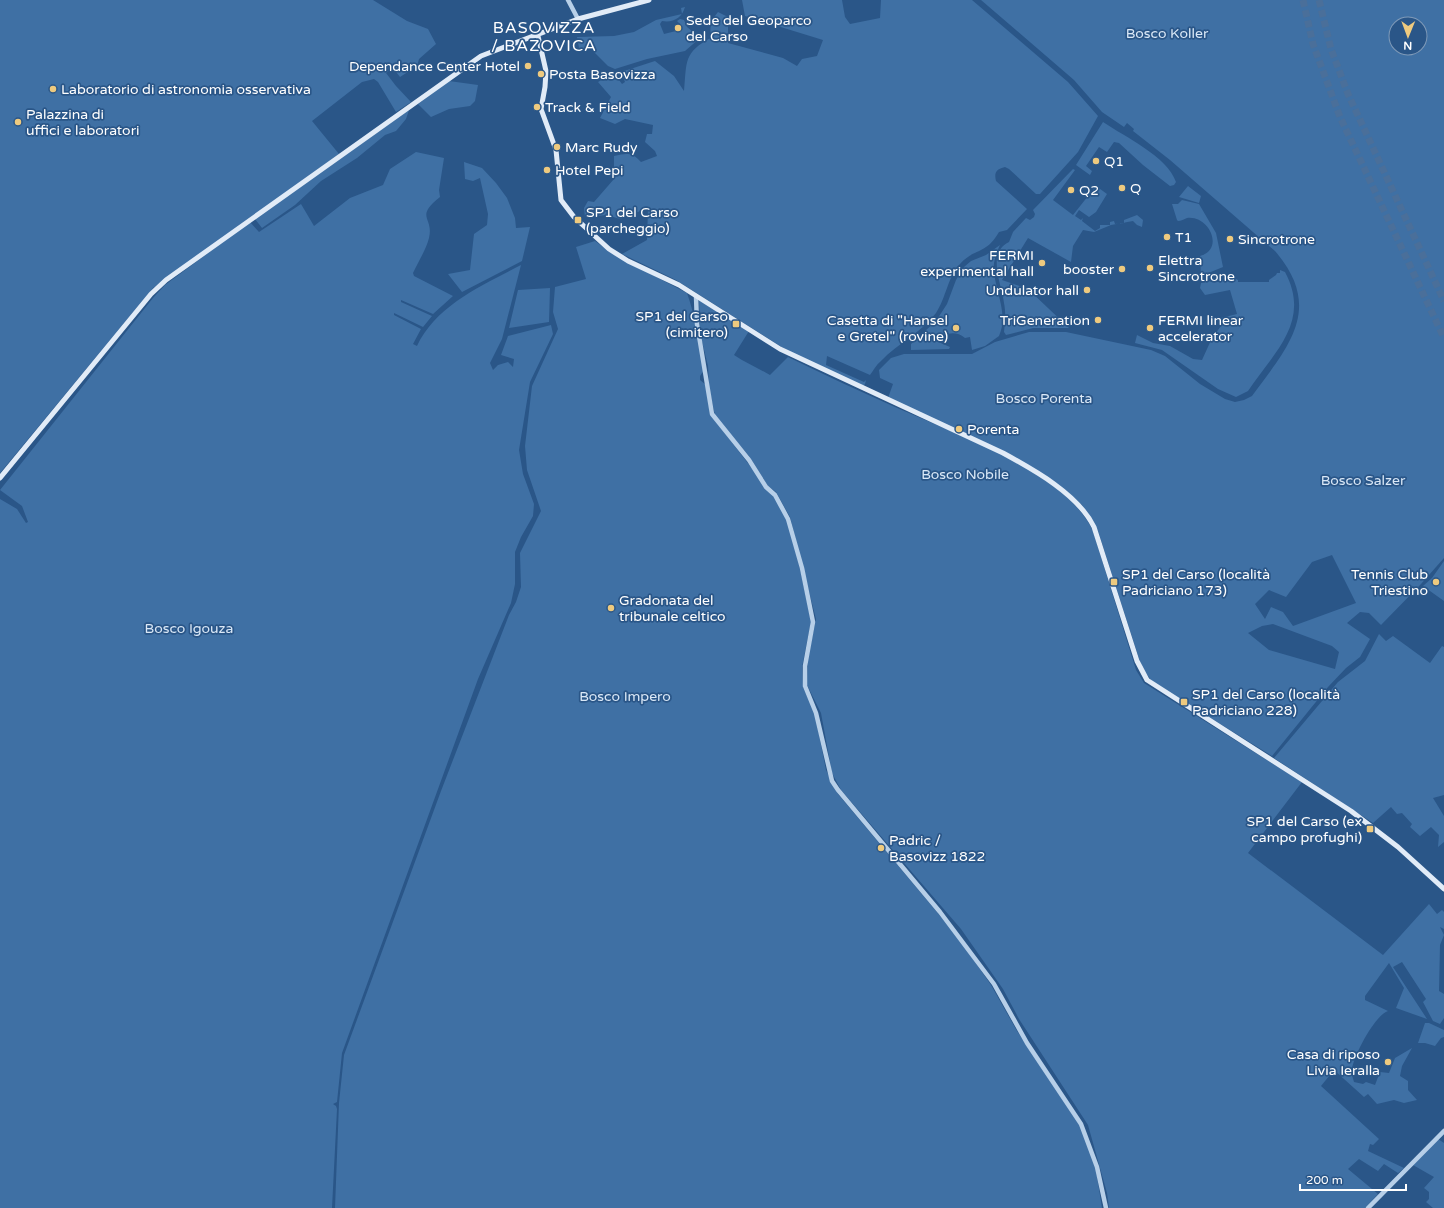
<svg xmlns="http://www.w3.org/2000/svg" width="1444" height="1208" font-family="'Varela Round',sans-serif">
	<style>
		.green { fill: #3f70a4; fill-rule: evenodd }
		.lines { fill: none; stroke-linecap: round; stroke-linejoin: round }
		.motorway-tunnel { stroke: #4a6f9a; stroke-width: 7; stroke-dasharray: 7 3.5; stroke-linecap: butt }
		.tertiary { stroke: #b7cfe8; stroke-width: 4.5 }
		.secondary { stroke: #e1ebf7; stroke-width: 5 }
		.poi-dot { fill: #eeca7f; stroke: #2a5688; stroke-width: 1.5 }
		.labels { text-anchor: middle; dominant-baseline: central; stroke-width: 3.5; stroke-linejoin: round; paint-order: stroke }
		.poi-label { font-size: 14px; fill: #fff; stroke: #2a5688; text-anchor: start }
		.park-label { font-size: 14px; fill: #dae8f7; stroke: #2a5688 }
		.quarter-label { font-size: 16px; letter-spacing: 1px; fill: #fff; stroke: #2a5688 }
	</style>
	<rect width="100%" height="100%" fill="#2a5688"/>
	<path class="green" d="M 0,0 L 373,0 L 407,21 L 428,29 L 436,44 L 419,59 L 417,66 L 400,77 L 393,68 L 386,73 L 396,86 L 411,102 L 396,112 L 378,82 L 374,79 L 362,82 L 312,121 L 339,154 L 153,288 L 0,473 Z
		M 742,0 L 842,0 L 845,17 L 850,24 L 880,18 L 881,0 L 972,0 L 1068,82 L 1098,116 L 1078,152 L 1040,194 L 1036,194 L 1009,169 L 1005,167 C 996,169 994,173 996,181 L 1027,209 L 1007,230 L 999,232 C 986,255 974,248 960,264 C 948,276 946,298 936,313 C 921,333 898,343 881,361 C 876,365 873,371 870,375 L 827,356 L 826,365 L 864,382 L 866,380 L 865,384 L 863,386 L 788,351 L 676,280 L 622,254 L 647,240 L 648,208 L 620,219 L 607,215 L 585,217 L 584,208 L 588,201 L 594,202 L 614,179 L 614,156 C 627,153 632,152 641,162 L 657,156 L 655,151 L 645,142 L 647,134 L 652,134 L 653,125 L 625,119 L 615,124 L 600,118 L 611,97 L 598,82 L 614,73 L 622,84 L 625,82 L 621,72 L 655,61 L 674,76 L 684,91 C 687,61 683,53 712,37 C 708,28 712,19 718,12 L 728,17 L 728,43 L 783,58 L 797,66 L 802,59 L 817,56 L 823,40 L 745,16 Z
		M 981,0 L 1444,0 L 1444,558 L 1421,584 L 1381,625 L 1369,613 L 1360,612 L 1347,623 L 1370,639 L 1360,657 L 1346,668 L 1328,687 L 1272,756 L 1167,691 L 1151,680 L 1142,668 L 1098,531 L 1082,505 L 1069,493 L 990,445 L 888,398 L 893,384 L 880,378 L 879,370 L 891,358 L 904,354 L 972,354 L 995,342 L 1029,332 L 1066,332 L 1151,350 L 1165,356 L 1200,384 L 1225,399 L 1235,402 L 1244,400 L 1252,396 C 1289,346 1324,308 1275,251 L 1170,160 L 1133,131 L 1134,129 L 1127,123 L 1124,127 L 1102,112 L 1074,80 ZM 1396,24 L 1420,24 L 1420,48 L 1396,48 ZM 1332,555 L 1356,603 L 1293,626 L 1283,612 L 1271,607 L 1265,619 L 1255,604 L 1269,590 L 1286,597 L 1312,562 ZM 1273,624 L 1332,646 L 1339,652 L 1335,669 L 1269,650 L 1248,633 L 1262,626 Z
		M 685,7 C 682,18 673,23 662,21 L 660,24 L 664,34 L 680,30 L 681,25 L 677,21 L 680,19 L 684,20 L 687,27 L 700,38 L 685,51 L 647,59 L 615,69 L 608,66 L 592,50 L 579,48 L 577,37 L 614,36 L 634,32 L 656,20 L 682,14 L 681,8 Z
		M 449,81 L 478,85 L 475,101 L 470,106 L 449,109 L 431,117 L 418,104 Z
		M 409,110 L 406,119 L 396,131 L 385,135 L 357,158 L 321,181 L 295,205 L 262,228 L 255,219 Z
		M 1103,122 C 1125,137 1167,156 1176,182 L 1174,185 L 1170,186 L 1143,165 L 1119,143 L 1114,142 L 1107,152 L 1099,147 L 1086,166 L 1092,171 L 1090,175 L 1076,165 Z
		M 416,152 L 444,158 L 439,190 L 440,197 C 414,218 434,216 429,238 C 426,250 418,262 413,273 L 414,276 L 453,296 L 433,314 L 401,300 L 401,302 L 432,316 L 423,327 L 394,313 L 394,315 L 421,329 L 413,344 L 417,346 C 436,305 483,285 521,265 L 502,339 L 490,363 L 493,370 L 498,365 L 508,362 L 513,367 L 514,359 L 501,355 L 508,336 L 551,325 L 553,334 L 530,382 L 519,450 L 523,474 L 534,504 L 533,516 L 521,537 L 515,552 L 515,584 L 511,603 L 478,679 L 342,1053 L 337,1102 L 333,1104 L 336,1106 L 337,1109 L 332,1208 L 0,1208 L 0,499 L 17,509 L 26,523 L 28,522 L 22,506 L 0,490 L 153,298 L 165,285 L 250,222 L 259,232 L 301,204 L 314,226 L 350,198 L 383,185 L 390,169 Z
		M 464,162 L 482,168 L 496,183 L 507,198 L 515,218 L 516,228 L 530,227 L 522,261 L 462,292 L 448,274 L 470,270 L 474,234 L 487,225 L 488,214 L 480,178 L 473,181 L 465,179 Z
		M 1073,169 L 1075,170 L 1053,200 L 1073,215 L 1096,186 L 1107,194 L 1096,212 L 1089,217 L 1079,210 L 1075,216 L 1081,220 L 1083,218 L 1082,221 L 1095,231 L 1100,228 L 1100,225 L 1110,225 L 1110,222 L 1114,221 L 1115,224 L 1124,223 L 1124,220 L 1137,215 L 1143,220 L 1142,227 L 1137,225 L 1133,221 L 1111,225 L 1094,232 L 1083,230 L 1073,246 L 1071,262 L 1028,238 L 1002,280 L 1028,289 L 1069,328 L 1033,328 L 1006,335 L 1004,332 C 1005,322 1006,313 1004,303 C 1002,285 986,253 1009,242 L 1013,232 L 1026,218 L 1030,220 L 1034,217 L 1035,214 L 1033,210 Z
		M 1188,186 L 1201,196 L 1199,203 L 1179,197 Z
		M 1182,200 L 1199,204 L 1216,233 L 1223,267 L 1201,276 L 1200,256 C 1225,249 1209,215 1187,218 C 1184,219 1181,221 1178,221 L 1177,220 L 1172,204 L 1178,204 Z
		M 595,241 L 616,256 L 687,293 C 696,318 699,344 704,370 L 700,376 L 700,380 L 706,385 L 710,414 L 777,501 L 786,517 L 799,564 L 811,622 L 802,667 L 803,687 L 815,714 L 826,770 L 838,794 L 957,936 L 991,985 L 1017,1031 L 1082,1128 L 1096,1170 L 1102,1208 L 335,1208 L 339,1103 L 344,1055 L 441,791 L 509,615 L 516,602 L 521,587 L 520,553 L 541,511 L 527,470 L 525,446 L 532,386 L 558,329 L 553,312 L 555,287 L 586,279 L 576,247 Z
		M 1000,245 C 997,251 995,257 994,263 C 992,288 1010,311 999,336 L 985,346 L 972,350 L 970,337 L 965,338 C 955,330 945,333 936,341 L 950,347 L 949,349 L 911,350 L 911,344 L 936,321 L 947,304 L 956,280 L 964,267 L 971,261 L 986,255 Z
		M 1280,270 L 1285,272 C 1312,322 1273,353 1248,391 L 1236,397 L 1218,389 L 1162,350 L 1135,343 L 1137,335 L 1153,343 L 1170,346 L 1193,359 L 1202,360 L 1212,338 L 1221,326 L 1221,318 L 1237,314 L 1230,290 L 1205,295 L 1200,288 L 1201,283 L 1206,281 L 1219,282 L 1230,276 L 1238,280 L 1238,282 L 1269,282 L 1269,280 L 1276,275 L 1277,273 L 1280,273 Z
		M 550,288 L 549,322 L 509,328 L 518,290 Z
		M 699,300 L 749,331 L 734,355 C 746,363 758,368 770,375 L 788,357 C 823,374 859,391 895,407 C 953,433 1065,471 1093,531 L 1136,670 L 1144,683 L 1302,782 L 1248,853 L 1383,955 L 1429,904 L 1437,914 L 1442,910 L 1444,912 L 1444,929 L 1440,927 L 1444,935 L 1440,945 L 1439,991 L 1444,994 L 1444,1018 L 1440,1024 L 1433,1021 L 1423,1002 L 1426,999 L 1402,962 L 1393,967 L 1427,1019 L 1396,1008 L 1404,988 L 1389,963 L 1365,996 L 1365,1000 L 1388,1011 C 1375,1015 1354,1055 1352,1069 C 1351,1073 1353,1078 1354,1082 L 1363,1084 L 1366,1082 L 1375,1085 L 1380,1072 L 1389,1073 L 1395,1058 L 1412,1048 L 1402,1066 L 1400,1076 L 1408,1081 L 1408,1090 L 1417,1100 L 1404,1103 L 1394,1100 L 1377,1104 L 1368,1094 L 1364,1097 L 1334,1070 L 1321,1086 L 1379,1139 L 1373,1145 L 1370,1144 L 1368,1151 L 1404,1168 L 1398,1173 L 1384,1164 L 1378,1171 L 1359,1159 L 1348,1169 L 1378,1194 L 1365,1208 L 1109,1208 L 1107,1193 L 1088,1125 L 1019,1019 L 1003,989 L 961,929 L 841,790 L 832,773 L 821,713 L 807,685 L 808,657 L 816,619 L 790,517 L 776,492 L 768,486 L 749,456 L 715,416 L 709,387 L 708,366 L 700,333 Z
		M 1444,561 L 1444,601 L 1423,586 L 1432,578 Z
		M 1379,634 L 1386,641 L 1393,636 L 1430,663 L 1442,646 L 1444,647 L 1444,795 L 1433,798 L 1444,816 L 1444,842 L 1438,847 L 1439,835 L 1431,827 L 1420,836 L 1410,827 L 1412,824 L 1402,813 L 1397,814 L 1391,807 L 1373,823 L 1274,758 L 1338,682 L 1365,661 Z
		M 1425,1023 L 1429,1023 L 1444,1030 L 1444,1037 L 1441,1038 L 1435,1046 L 1425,1043 L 1418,1043 Z
		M 1438,1139 L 1444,1143 L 1444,1208 L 1433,1208 L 1426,1202 L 1429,1199 L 1429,1192 L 1424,1188 L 1434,1177 L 1413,1165 Z"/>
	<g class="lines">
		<path class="motorway-tunnel" d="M 1303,0 L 1313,44 L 1340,117 L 1444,338
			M 1319,0 L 1331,49 L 1348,94 L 1444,301"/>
		<path class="tertiary" d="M 568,0 L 578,19
			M 696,296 L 697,324 L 712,414 L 749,460 L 766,487 L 775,495 L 788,519 L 802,568 L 813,622 L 805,666 L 805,686 L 816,713 L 832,781 L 838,790 L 940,912 L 994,984 L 1027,1043 L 1081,1124 L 1097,1167 L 1106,1208
			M 1368,1208 L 1444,1131"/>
		<path class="secondary" d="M 538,36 L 546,71 L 545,87 L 541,109 L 556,150 L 561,200 L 574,217 L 609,249 L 628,261 L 679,285 L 780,349 L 1003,453 C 1034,470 1078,494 1094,527 L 1137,661 L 1147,680 L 1351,811 L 1398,847 L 1444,889
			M 0,478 L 151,294 L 166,280 L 481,56 L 578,19 L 649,0"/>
	</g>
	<g class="poi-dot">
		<circle cx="678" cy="28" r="4"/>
		<circle cx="528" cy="66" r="4"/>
		<circle cx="541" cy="74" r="4"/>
		<circle cx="53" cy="89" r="4"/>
		<circle cx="537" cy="107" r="4"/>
		<circle cx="18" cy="122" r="4"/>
		<circle cx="557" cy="147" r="4"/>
		<circle cx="1096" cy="161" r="4"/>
		<circle cx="547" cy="170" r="4"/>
		<circle cx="1122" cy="188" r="4"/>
		<circle cx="1071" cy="190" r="4"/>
		<rect x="574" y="216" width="8" height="8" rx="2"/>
		<circle cx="1167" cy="237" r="4"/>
		<circle cx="1230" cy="239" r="4"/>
		<circle cx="1042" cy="263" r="4"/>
		<circle cx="1150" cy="268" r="4"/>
		<circle cx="1122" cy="269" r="4"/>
		<circle cx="1087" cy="290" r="4"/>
		<circle cx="1098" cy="320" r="4"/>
		<rect x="732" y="320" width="8" height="8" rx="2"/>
		<circle cx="956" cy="328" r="4"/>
		<circle cx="1150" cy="328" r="4"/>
		<circle cx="959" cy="429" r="4"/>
		<rect x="1110" y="578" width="8" height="8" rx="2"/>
		<circle cx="1436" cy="582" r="4"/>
		<circle cx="611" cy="608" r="4"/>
		<rect x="1180" y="698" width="8" height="8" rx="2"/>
		<rect x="1366" y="825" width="8" height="8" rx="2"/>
		<circle cx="881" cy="848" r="4"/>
		<circle cx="1388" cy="1062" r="4"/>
	</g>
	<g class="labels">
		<g class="poi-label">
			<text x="686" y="20">Sede del Geoparco<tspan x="686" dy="16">del Carso</tspan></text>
			<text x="520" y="66" text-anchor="end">Dependance Center Hotel</text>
			<text x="549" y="74">Posta Basovizza</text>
			<text x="61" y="89">Laboratorio di astronomia osservativa</text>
			<text x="545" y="107">Track &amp; Field</text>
			<text x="26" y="114">Palazzina di<tspan x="26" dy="16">uffici e laboratori</tspan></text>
			<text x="565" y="147">Marc Rudy</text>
			<text x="1104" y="161">Q1</text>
			<text x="555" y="170">Hotel Pepi</text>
			<text x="1130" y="188">Q</text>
			<text x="1079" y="190">Q2</text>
			<text x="586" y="212">SP1 del Carso<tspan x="586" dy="16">(parcheggio)</tspan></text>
			<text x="1175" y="237">T1</text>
			<text x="1238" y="239">Sincrotrone</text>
			<text x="1034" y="255" text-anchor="end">FERMI<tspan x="1034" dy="16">experimental hall</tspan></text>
			<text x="1158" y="260">Elettra<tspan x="1158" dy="16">Sincrotrone</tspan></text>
			<text x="1114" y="269" text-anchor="end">booster</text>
			<text x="1079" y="290" text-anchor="end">Undulator hall</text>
			<text x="728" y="316" text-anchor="end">SP1 del Carso<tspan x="728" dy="16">(cimitero)</tspan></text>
			<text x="948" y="320" text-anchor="end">Casetta di "Hansel<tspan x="948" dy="16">e Gretel" (rovine)</tspan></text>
			<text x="1090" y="320" text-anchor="end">TriGeneration</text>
			<text x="1158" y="320">FERMI linear<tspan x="1158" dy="16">accelerator</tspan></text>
			<text x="967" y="429">Porenta</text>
			<text x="1122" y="574">SP1 del Carso (località<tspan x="1122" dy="16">Padriciano 173)</tspan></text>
			<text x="1428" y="574" text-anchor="end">Tennis Club<tspan x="1428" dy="16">Triestino</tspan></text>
			<text x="619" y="600">Gradonata del<tspan x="619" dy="16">tribunale celtico</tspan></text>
			<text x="1192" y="694">SP1 del Carso (località<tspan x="1192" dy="16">Padriciano 228)</tspan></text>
			<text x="1362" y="821" text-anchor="end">SP1 del Carso (ex<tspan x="1362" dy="16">campo profughi)</tspan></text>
			<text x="889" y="840">Padric /<tspan x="889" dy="16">Basovizz 1822</tspan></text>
			<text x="1380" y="1054" text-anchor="end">Casa di riposo<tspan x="1380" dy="16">Livia Ieralla</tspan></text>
		</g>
		<g class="park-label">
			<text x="1167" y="33">Bosco Koller</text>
			<text x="1044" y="398">Bosco Porenta</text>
			<text x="965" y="474">Bosco Nobile</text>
			<text x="1363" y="480">Bosco Salzer</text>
			<text x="189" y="628">Bosco Igouza</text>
			<text x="625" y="696">Bosco Impero</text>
		</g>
		<g class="quarter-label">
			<text x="544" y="28">BASOVIZZA<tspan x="544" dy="18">/ BAZOVICA</tspan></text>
		</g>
	</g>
	<g transform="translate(1408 36) rotate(181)"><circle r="19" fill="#2a5688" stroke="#7f9ab8"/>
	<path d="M0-3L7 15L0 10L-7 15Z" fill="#eeca7f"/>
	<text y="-6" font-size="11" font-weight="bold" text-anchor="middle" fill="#ffffff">N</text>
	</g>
	<path d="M1300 1184v6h106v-6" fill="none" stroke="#ffffff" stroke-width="2"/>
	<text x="1306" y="1184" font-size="12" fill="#ffffff" stroke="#2a5688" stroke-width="3" paint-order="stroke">200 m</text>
</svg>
